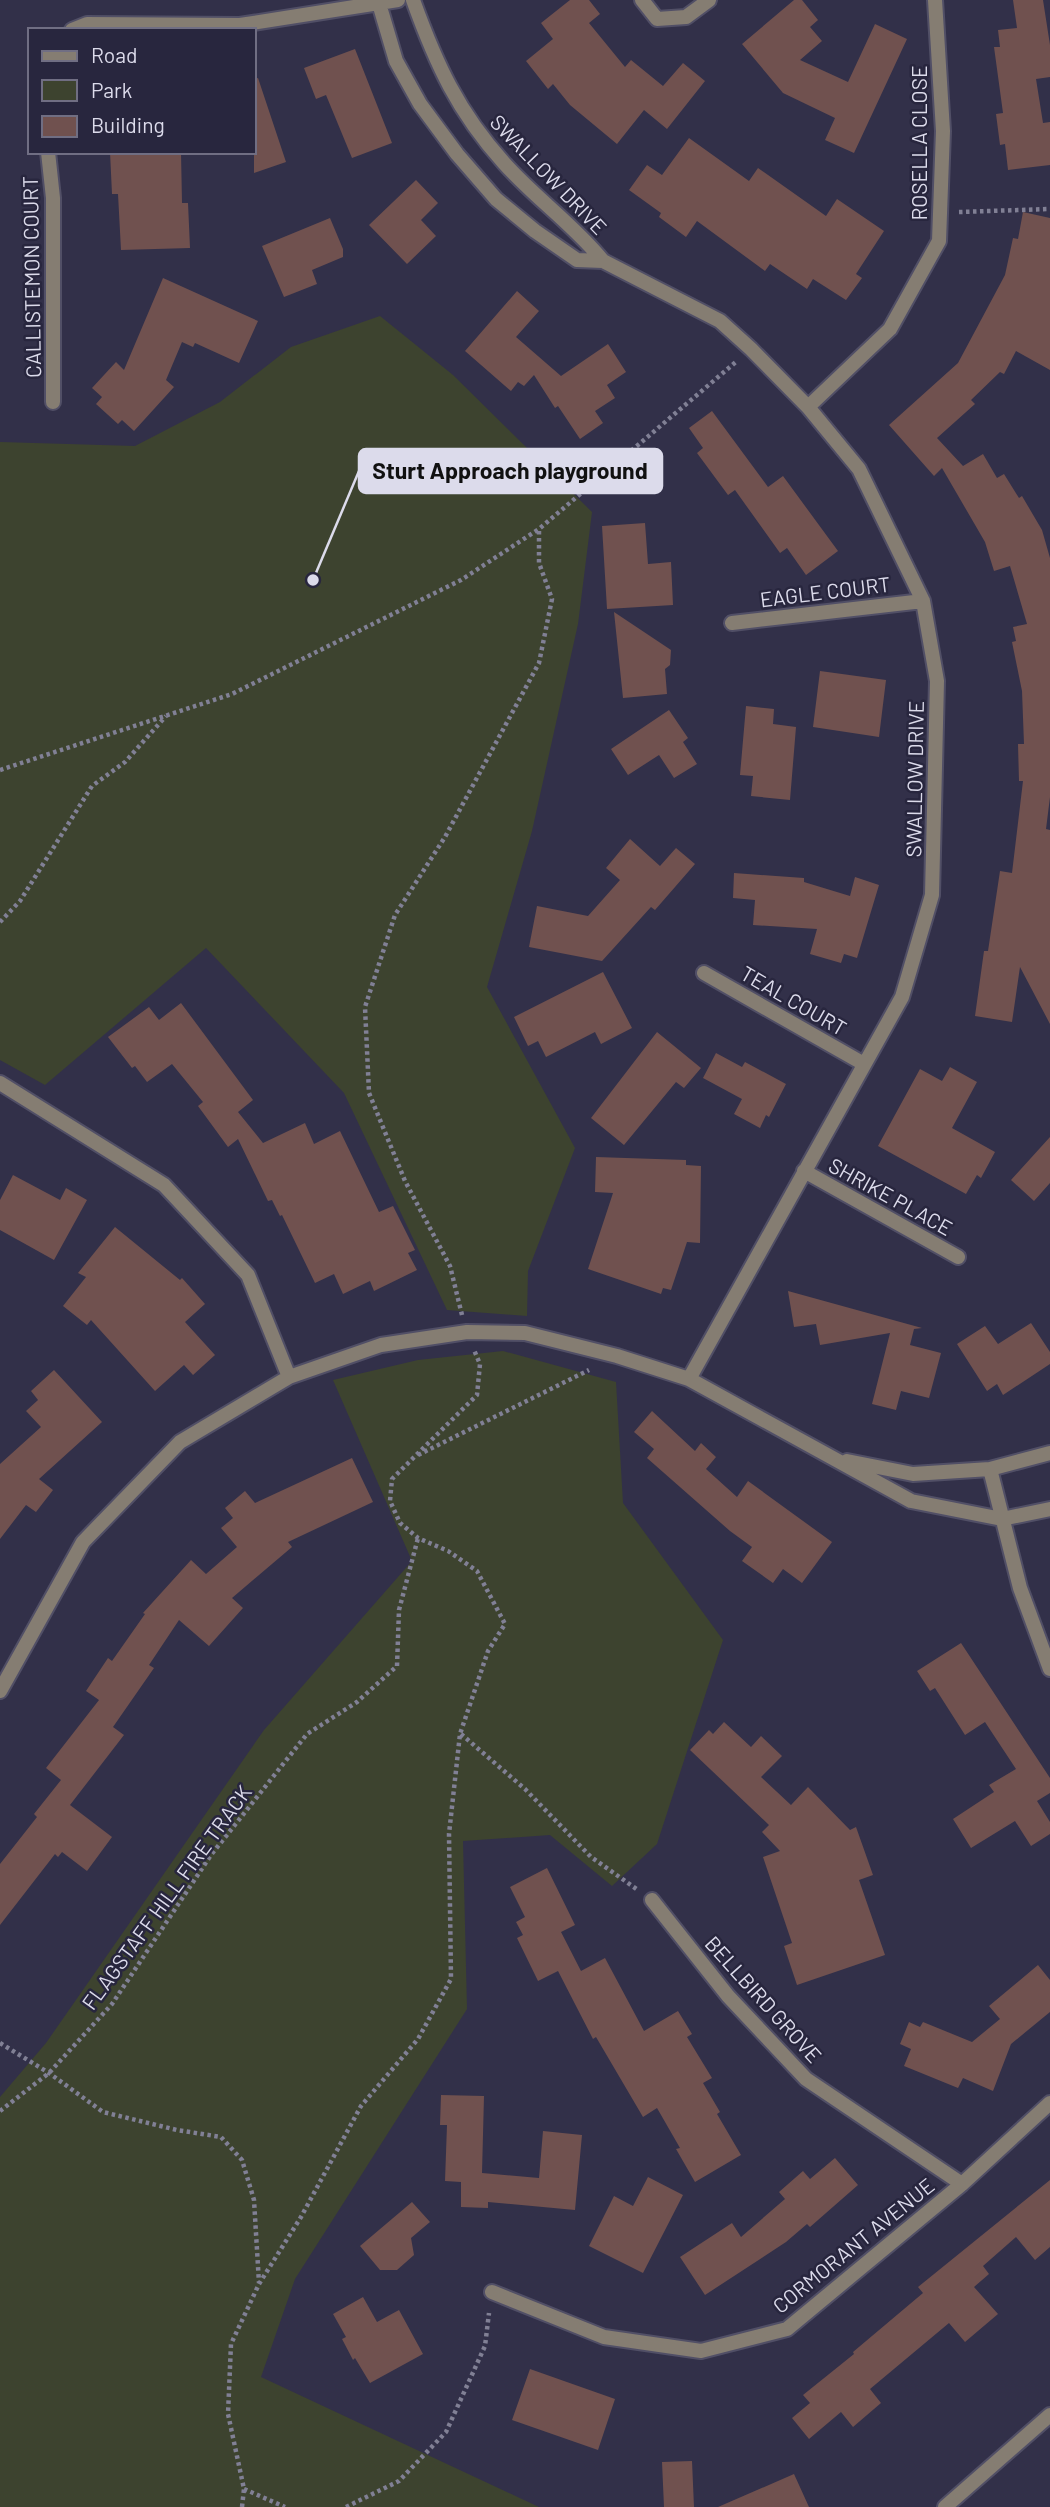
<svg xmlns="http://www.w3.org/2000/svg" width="1050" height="2507" font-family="Barlow,sans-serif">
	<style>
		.green { fill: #3d432f }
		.building { fill: #70514f }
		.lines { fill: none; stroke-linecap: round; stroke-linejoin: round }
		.minor-casing { stroke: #514f66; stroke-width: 18 }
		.path { stroke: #818095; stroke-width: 4.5; stroke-dasharray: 3.5 3.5; stroke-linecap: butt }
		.minor { stroke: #857d72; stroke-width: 14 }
		.labels { text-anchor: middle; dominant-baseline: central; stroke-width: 5; stroke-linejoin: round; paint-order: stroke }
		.street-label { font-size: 21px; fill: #dcdbeb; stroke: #28263e }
		.leader { fill: none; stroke: #dcdbeb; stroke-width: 2.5 }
		.callout-dot { fill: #dcdbeb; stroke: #28263e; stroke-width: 2.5 }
		.callout { fill: #dcdbeb; stroke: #dcdbeb; stroke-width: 2.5 }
		.callout-label { font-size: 23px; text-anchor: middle; font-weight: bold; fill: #111 }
	</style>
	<rect width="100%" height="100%" fill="#323049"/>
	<path class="green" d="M 380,316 L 453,375 L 592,512 L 578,624 L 532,831 L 487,987 L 575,1148 L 528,1271 L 527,1316 L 447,1310 L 344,1093 L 206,948 L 45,1085 L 0,1060 L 0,442 L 135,446 L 220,402 L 291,347 Z
		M 503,1351 L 616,1382 L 623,1503 L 723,1640 L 657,1844 L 612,1886 L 550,1835 L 463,1841 L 467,2009 L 295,2279 L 261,2377 L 539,2507 L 0,2507 L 0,2097 L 46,2043 L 264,1730 L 412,1561 L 333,1380 L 418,1360 Z"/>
	<path class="building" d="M 570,0 L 589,0 L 600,14 L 589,23 L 625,67 L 631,60 L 663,86 L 683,63 L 705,81 L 667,129 L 644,110 L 617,144 L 570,105 L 553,84 L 548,89 L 526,61 L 553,39 L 541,23 Z
		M 794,0 L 802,0 L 818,20 L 810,27 L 822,41 L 800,60 L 848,82 L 875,24 L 907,39 L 854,153 L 825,140 L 835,118 L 783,93 L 742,44 Z
		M 1013,0 L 1043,0 L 1050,45 L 1050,77 L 1036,79 L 1043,123 L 1050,122 L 1050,165 L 1008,170 L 1005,144 L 1000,145 L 996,114 L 1003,113 L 994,47 L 1000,47 L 998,30 L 1017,28 Z
		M 355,49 L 392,143 L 352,158 L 326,95 L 316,99 L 304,68 Z
		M 258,78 L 286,162 L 254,173 L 254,79 Z
		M 689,138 L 749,181 L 758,168 L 826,216 L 837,199 L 884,231 L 856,274 L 862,278 L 846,300 L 813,279 L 807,289 L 770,264 L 765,271 L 697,221 L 686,237 L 659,217 L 661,213 L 629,190 L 647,165 L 662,175 Z
		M 110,152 L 181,152 L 182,203 L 188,203 L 190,248 L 121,250 L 118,194 L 112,194 Z
		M 416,180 L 438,203 L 421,220 L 436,236 L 407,264 L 369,225 Z
		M 1023,212 L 1050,218 L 1050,370 L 1016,351 L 1004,374 L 1000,372 L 971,400 L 975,404 L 937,438 L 963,466 L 983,454 L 997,478 L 1004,474 L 1019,498 L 1022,496 L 1042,530 L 1050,558 L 1050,797 L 1046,829 L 1050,830 L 1050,1024 L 1020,967 L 1012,1022 L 975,1016 L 984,951 L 988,951 L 1000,871 L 1012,873 L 1023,781 L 1019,781 L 1018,744 L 1024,744 L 1022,691 L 1012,642 L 1016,641 L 1013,627 L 1027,624 L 1010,566 L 994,571 L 985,542 L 942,468 L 934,476 L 889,425 L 958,363 L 1005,275 L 1013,238 L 1018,239 Z
		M 330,218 L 343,249 L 343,257 L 312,270 L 317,284 L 284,297 L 262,246 Z
		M 163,278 L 258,321 L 239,363 L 195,343 L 193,347 L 182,342 L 166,380 L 174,387 L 134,431 L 122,420 L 118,424 L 96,404 L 102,397 L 92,388 L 116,362 L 124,370 Z
		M 517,291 L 539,311 L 516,337 L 561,376 L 608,344 L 626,372 L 607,385 L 615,398 L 595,411 L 603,423 L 580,439 L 558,406 L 555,408 L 534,375 L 524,386 L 518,382 L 511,391 L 465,351 Z
		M 712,411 L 768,487 L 783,476 L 838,551 L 806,575 L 787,548 L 780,553 L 735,490 L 728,495 L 697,453 L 703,448 L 689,428 Z
		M 645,523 L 648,564 L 671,562 L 673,605 L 607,609 L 602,526 Z
		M 614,612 L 671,650 L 670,665 L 665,669 L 667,694 L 623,698 Z
		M 820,671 L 886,680 L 879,737 L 813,727 Z
		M 746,706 L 774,709 L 773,724 L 796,727 L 790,800 L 751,796 L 753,776 L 740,775 Z
		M 669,710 L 688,738 L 683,742 L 697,764 L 674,778 L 659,755 L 628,775 L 611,749 Z
		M 630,839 L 660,866 L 676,848 L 695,864 L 655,910 L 651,907 L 602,961 L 529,947 L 537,906 L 588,916 L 620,880 L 606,868 Z
		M 734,873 L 804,878 L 804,882 L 850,896 L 855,877 L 879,885 L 857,958 L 844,954 L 841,963 L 810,954 L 817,929 L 753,925 L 755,900 L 733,898 Z
		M 603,972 L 632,1028 L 601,1044 L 595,1032 L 546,1057 L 538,1041 L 528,1046 L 514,1017 Z
		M 181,1003 L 253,1100 L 238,1112 L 263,1143 L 305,1123 L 314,1144 L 340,1131 L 379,1212 L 393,1206 L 415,1250 L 408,1253 L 417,1270 L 374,1291 L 370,1281 L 343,1294 L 334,1274 L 315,1283 L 282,1215 L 280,1216 L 272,1200 L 268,1201 L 238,1139 L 228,1147 L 198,1106 L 203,1102 L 172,1064 L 147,1082 L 135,1066 L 132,1068 L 108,1037 L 149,1007 L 159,1020 Z
		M 657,1032 L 701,1068 L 684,1088 L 676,1082 L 624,1145 L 591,1118 Z
		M 716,1053 L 742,1067 L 745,1062 L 786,1084 L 769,1117 L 766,1115 L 760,1128 L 734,1114 L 742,1099 L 703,1078 Z
		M 950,1067 L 977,1082 L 952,1128 L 995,1152 L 981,1178 L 977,1175 L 966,1194 L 878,1146 L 920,1069 L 942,1081 Z
		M 1050,1137 L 1050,1183 L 1034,1201 L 1011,1180 Z
		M 596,1157 L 686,1160 L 686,1165 L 701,1166 L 700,1243 L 687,1242 L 671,1290 L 663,1288 L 661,1294 L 588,1269 L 613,1193 L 595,1192 Z
		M 13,1175 L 60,1200 L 66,1188 L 87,1200 L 54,1260 L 0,1230 L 0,1200 Z
		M 115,1227 L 180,1280 L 182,1278 L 205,1304 L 185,1322 L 215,1355 L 193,1375 L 184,1365 L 155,1391 L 91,1320 L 87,1325 L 63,1306 L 86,1277 L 78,1273 Z
		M 788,1291 L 922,1328 L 914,1329 L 910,1345 L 941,1353 L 929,1398 L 901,1391 L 896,1410 L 872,1404 L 890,1333 L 820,1345 L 816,1324 L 794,1327 Z
		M 1031,1323 L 1050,1352 L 1050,1364 L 1003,1395 L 997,1384 L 987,1391 L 957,1344 L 985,1326 L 998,1344 Z
		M 54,1370 L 102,1422 L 39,1479 L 53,1490 L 36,1512 L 26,1505 L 0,1539 L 0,1464 L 41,1427 L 26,1411 L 38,1400 L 31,1391 Z
		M 652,1411 L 695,1451 L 701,1443 L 716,1457 L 706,1469 L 737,1497 L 748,1481 L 832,1542 L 802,1583 L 783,1569 L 773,1583 L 742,1561 L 752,1547 L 730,1531 L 647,1458 L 654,1449 L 634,1432 Z
		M 352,1458 L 373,1502 L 288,1542 L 292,1547 L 232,1598 L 243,1608 L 209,1646 L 179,1620 L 149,1665 L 154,1668 L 113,1727 L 124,1735 L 70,1805 L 112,1837 L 87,1871 L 62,1852 L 58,1857 L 55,1854 L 0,1925 L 0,1864 L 37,1817 L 34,1814 L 61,1780 L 46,1768 L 99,1700 L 86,1691 L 108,1658 L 112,1661 L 145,1614 L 143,1613 L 191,1560 L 206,1574 L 237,1547 L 221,1528 L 233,1518 L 225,1508 L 245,1491 L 255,1503 Z
		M 961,1643 L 1050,1778 L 1050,1793 L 1037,1801 L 1050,1822 L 1050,1834 L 1031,1846 L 1015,1821 L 971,1848 L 953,1819 L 994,1792 L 989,1785 L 1016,1769 L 985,1722 L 965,1735 L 935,1688 L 930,1691 L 917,1671 Z
		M 724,1722 L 751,1747 L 761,1736 L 782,1756 L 761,1777 L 791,1805 L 808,1787 L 850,1830 L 856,1827 L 873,1875 L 859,1880 L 885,1955 L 797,1985 L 784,1946 L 792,1943 L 763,1857 L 780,1851 L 762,1832 L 769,1825 L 690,1750 L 709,1730 L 713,1734 Z
		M 547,1868 L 575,1925 L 561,1932 L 581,1971 L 605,1958 L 644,2031 L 678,2011 L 692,2034 L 687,2037 L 712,2078 L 703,2083 L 720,2112 L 717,2114 L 741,2155 L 695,2182 L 676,2149 L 680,2148 L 657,2108 L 643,2117 L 596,2037 L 593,2039 L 558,1971 L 538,1981 L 517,1938 L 523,1935 L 516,1922 L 525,1917 L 510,1887 Z
		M 1038,1965 L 1050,1980 L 1050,2012 L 1011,2044 L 993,2091 L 963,2078 L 958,2088 L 904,2066 L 911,2049 L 900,2044 L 909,2022 L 920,2027 L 923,2022 L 972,2042 L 1000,2019 L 989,2006 Z
		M 441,2095 L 484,2096 L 482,2173 L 539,2178 L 543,2131 L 582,2135 L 575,2210 L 488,2202 L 488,2208 L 461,2207 L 461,2182 L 445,2181 L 447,2125 L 440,2125 Z
		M 835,2158 L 858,2185 L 810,2227 L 807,2224 L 786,2242 L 705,2295 L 680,2257 L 732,2223 L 741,2237 L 785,2199 L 779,2192 L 803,2171 L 810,2179 Z
		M 648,2177 L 683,2195 L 643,2273 L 589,2246 L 614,2196 L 633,2206 Z
		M 1050,2180 L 1050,2247 L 1035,2260 L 1016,2237 L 983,2266 L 989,2274 L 974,2287 L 998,2314 L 965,2342 L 949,2323 L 870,2389 L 881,2403 L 853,2427 L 841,2412 L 809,2439 L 792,2418 L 810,2403 L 803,2395 L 854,2354 L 853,2352 L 923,2293 L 918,2287 Z
		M 412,2202 L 430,2222 L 411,2238 L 414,2255 L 397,2270 L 380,2270 L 360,2246 Z
		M 363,2297 L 377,2322 L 399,2310 L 423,2354 L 370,2383 L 355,2358 L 353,2360 L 342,2339 L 346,2337 L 333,2314 Z
		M 530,2369 L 615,2399 L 598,2450 L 512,2420 Z
		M 692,2461 L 694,2507 L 664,2507 L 662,2462 Z
		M 794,2474 L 809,2507 L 718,2507 Z"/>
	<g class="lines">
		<defs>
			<path id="minor" d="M 378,0 L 396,61 L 420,104 L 457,154 L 496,199 L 535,231 L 577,260 L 603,261 L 720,321 L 751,349 L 808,407 L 859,469 L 923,601 L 937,681 L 932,895 L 902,997 L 689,1379
				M 413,0 C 436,64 458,112 504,163 C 535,198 574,225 603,261
				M 642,0 L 657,19 L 686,17 L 709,0
				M 72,30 L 87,24 L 240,25 L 398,0
				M 48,152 L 53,198 L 53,402
				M 808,407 L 890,329 L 939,241 L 943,131 L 935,0
				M 732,623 L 923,601
				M 704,973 L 864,1064
				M 0,1083 L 164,1185 L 248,1275 L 289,1377
				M 804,1171 L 958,1257
				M 847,1461 L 913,1474 L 990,1469 L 1050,1453
				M 990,1469 L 1020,1588 L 1050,1669
				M 0,1691 L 83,1542 L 180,1442 L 289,1377 L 381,1345 L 467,1332 L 525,1333 L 617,1356 L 689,1379 L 911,1501 L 1002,1519 L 1050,1509
				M 652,1900 L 728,1996 L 806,2079 L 962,2184
				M 492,2292 L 604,2337 L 701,2351 L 787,2329 L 962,2184 L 1050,2103
				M 945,2507 L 1050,2415"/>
		</defs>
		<use href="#minor" class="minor-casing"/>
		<path class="path" d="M 959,212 L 1050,209
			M 0,770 L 232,694 L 461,580 L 539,529 L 737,361
			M 0,922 L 20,901 L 92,786 L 125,762 L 166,716
			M 462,1315 L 450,1266 L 405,1181 L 369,1093 L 365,1007 L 395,915 L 445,837 L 539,663 L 552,599 L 539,563 L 539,529
			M 418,1455 L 589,1370
			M 461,1734 L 525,1789 L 591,1857 L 638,1890
			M 0,2043 L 49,2073 L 103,2112 L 177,2130 L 221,2137 L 242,2160 L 254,2200 L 259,2283
			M 0,2111 L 49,2073 L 112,2004 L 211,1855 L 307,1734 L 357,1702 L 397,1666 L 399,1610 L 418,1538
			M 244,2489 L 285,2507
			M 242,2507 L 244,2489 L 228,2414 L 231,2344 L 259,2284 L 301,2217 L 361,2106 L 418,2039 L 451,1979 L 449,1834 L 460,1734 L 488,1651 L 505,1624 L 477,1571 L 448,1551 L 418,1538 L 400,1523 L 390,1501 L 392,1479 L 477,1395 L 480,1364 L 474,1350
			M 346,2507 L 399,2481 L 446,2432 L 485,2346 L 489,2313"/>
		<use href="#minor" class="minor"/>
	</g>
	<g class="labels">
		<g class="street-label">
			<text transform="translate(918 143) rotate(-90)">ROSELLA CLOSE</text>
			<text transform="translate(549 174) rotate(46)">SWALLOW DRIVE</text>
			<text transform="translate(31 277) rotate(-91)">CALLISTEMON COURT</text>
			<text transform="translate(825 591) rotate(-7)">EAGLE COURT</text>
			<text transform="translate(914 779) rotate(-89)">SWALLOW DRIVE</text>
			<text transform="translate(794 1000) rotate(30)">TEAL COURT</text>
			<text transform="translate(891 1196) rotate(29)">SHRIKE PLACE</text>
			<text transform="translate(166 1897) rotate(-54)">FLAGSTAFF HILL FIRE TRACK</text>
			<text transform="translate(764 1999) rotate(48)">BELLBIRD GROVE</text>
			<text transform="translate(853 2245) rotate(-39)">CORMORANT AVENUE</text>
		</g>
	</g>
	<path class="leader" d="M313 580L359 471"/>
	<circle class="callout-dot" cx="313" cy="580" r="7"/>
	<rect class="callout" x="359" y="449" width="303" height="44" rx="7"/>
	<g class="callout-label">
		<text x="510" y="479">Sturt Approach playground</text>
	</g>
	<rect x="28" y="28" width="228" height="126" fill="#28263e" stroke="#706e83" stroke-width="2"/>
	<rect x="42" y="51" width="35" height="10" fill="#857d72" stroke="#706e83" stroke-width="2"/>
	<text x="91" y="63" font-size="21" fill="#dcdbeb">Road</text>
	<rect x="42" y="80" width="35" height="21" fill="#3d432f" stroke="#706e83" stroke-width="2"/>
	<text x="91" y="98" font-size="21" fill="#dcdbeb">Park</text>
	<rect x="42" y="116" width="35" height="21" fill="#70514f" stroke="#706e83" stroke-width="2"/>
	<text x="91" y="133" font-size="21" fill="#dcdbeb">Building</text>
</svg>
